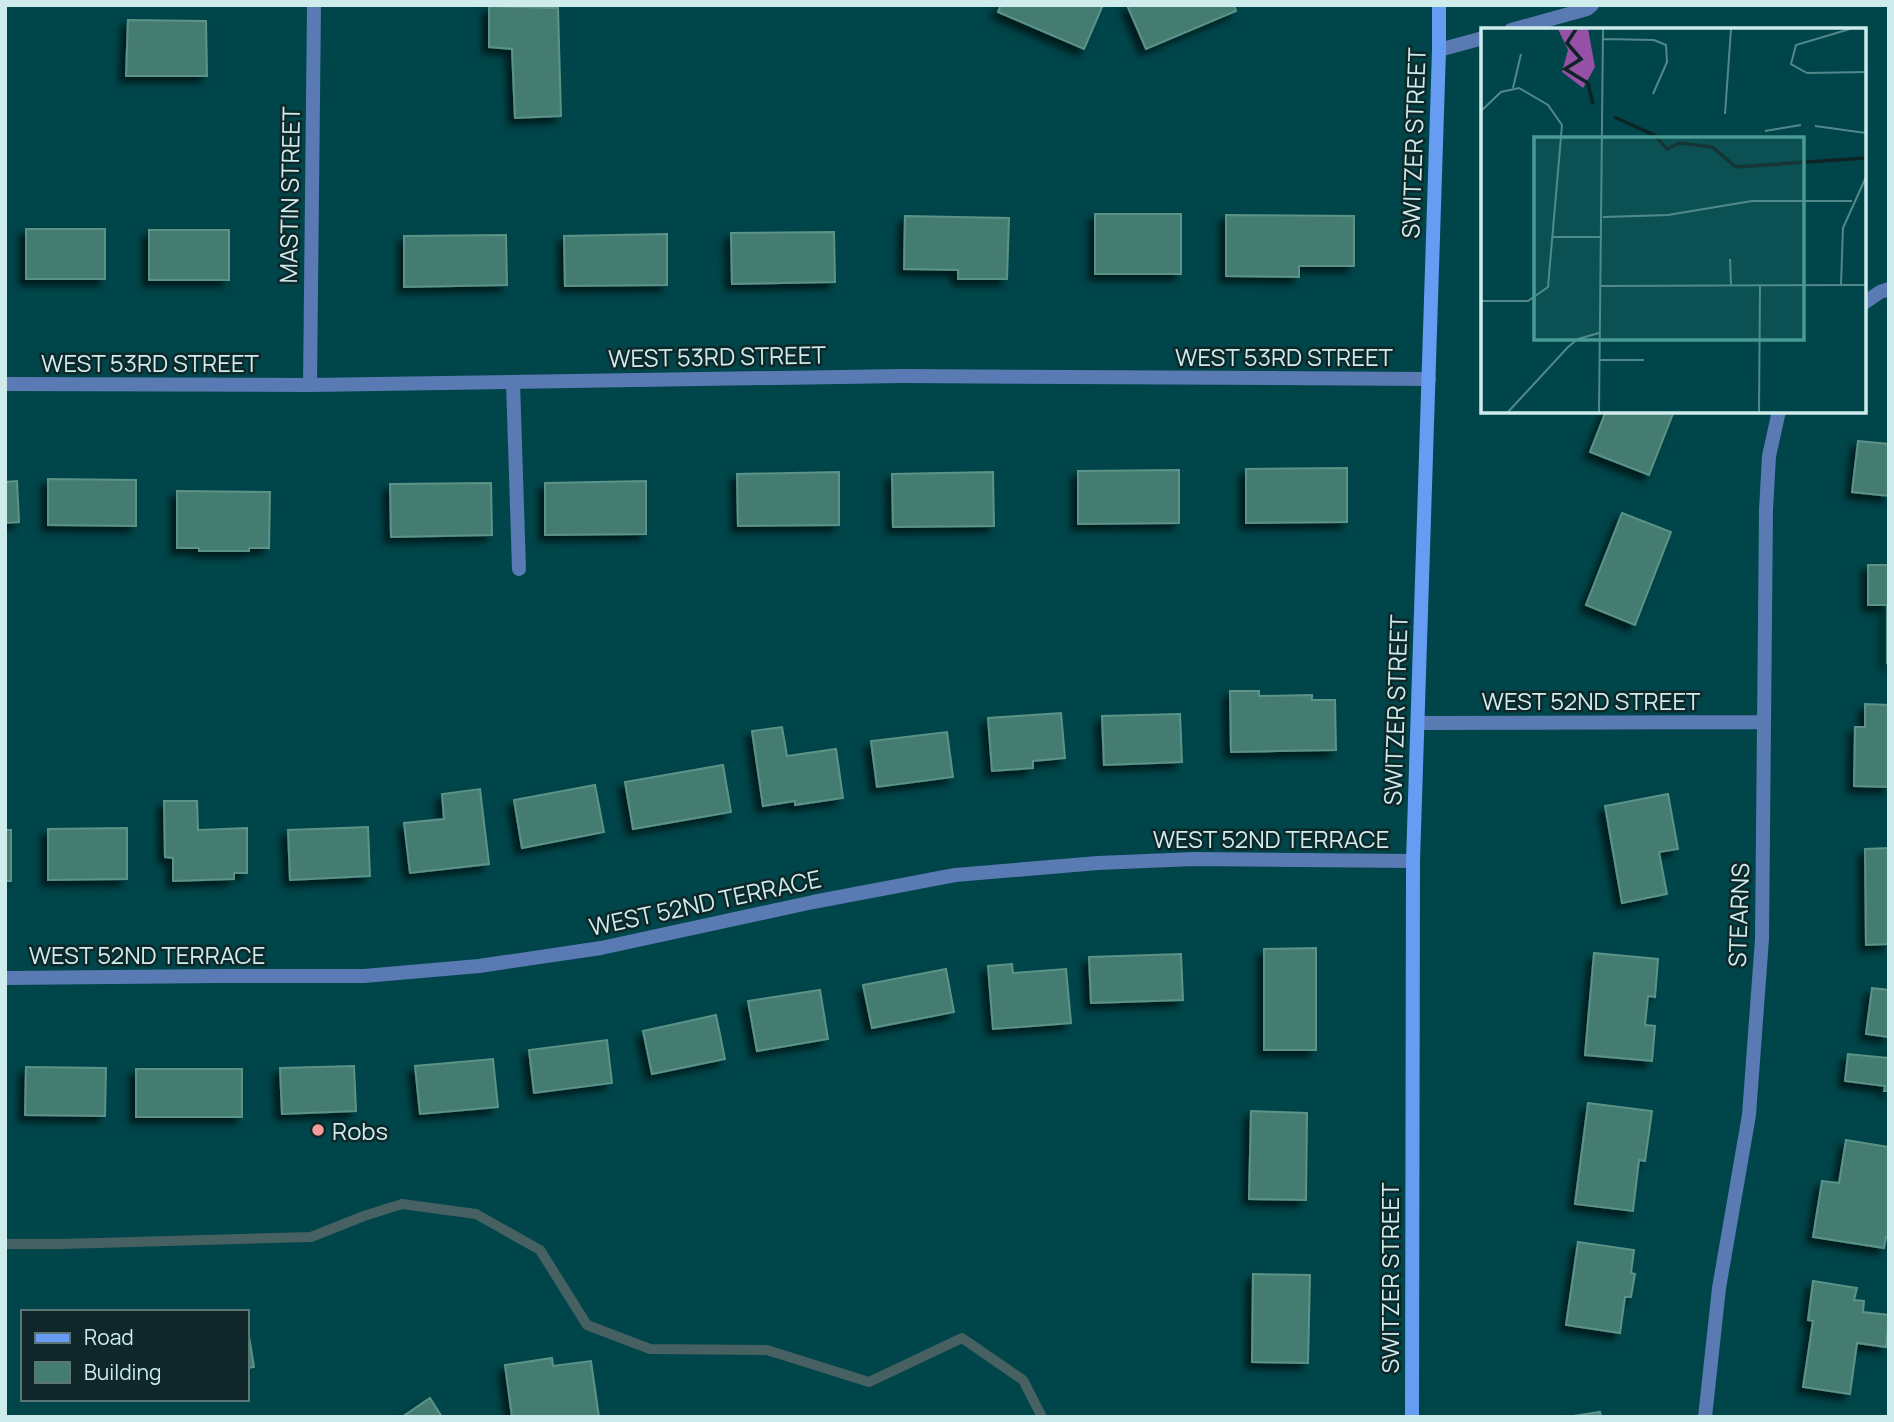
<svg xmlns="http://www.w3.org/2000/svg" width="1894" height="1422" font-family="Manrope,sans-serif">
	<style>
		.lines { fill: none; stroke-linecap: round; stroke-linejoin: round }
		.stream { stroke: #476062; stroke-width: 10 }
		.building { fill: #457c72; stroke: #5c9388; stroke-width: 2; filter: url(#shadow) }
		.lane { stroke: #597ab2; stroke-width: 14 }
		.street { stroke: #597ab2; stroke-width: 14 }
		.secondary { stroke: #679cf3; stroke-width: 14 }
		.poi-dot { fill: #f59b9b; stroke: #0f2729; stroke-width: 2.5 }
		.labels { text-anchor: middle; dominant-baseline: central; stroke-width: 5; stroke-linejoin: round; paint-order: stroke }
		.street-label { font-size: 24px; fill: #cfeced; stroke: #0f2729 }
		.poi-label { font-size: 24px; fill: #cfeced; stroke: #0f2729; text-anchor: start }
		.inset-river { fill: none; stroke: #0d2426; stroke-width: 3.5 }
		.inset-road { fill: none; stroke: #53888b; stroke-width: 2 }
		.view { fill: #499994; fill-opacity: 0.15; stroke: #499994; stroke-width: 3.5 }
		.inset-edge { fill: none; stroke: #cfeced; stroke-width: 3.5 }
	</style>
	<defs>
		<filter id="shadow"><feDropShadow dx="-6" dy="6" stdDeviation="3.5" flood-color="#0009"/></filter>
	</defs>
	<rect width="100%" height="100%" fill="#004549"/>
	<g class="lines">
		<path class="stream" d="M 5,1244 L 62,1244 L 311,1237 L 364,1216 L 402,1204 L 476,1214 L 540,1250 L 587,1325 L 650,1349 L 767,1350 L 869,1382 L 962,1338 L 1023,1380 L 1042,1417"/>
	</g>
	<path class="building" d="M 1001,5 L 1103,5 L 1084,49 L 998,12 Z
		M 1127,5 L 1234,5 L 1236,11 L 1146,49 Z
		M 489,6 L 558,8 L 561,116 L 515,118 L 512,49 L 489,47 Z
		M 128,20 L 206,21 L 207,76 L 126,76 Z
		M 1095,214 L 1181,214 L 1181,274 L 1095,274 Z
		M 1226,215 L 1354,216 L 1354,266 L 1299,266 L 1299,277 L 1226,276 Z
		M 905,216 L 1009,218 L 1007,279 L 958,279 L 958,270 L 904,269 Z
		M 26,229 L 105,229 L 105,279 L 26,279 Z
		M 149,230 L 229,230 L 229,280 L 149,280 Z
		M 834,232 L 835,282 L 732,284 L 731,233 Z
		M 667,234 L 667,285 L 565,286 L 564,236 Z
		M 506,235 L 507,285 L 404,287 L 404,236 Z
		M 1606,411 L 1674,411 L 1649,475 L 1590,452 Z
		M 1858,441 L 1889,444 L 1889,496 L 1852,492 Z
		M 1347,468 L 1347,522 L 1246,523 L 1246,469 Z
		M 1179,470 L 1179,523 L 1078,524 L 1078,471 Z
		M 839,472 L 839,525 L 738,526 L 737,474 Z
		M 993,472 L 994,526 L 893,527 L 892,474 Z
		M 48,479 L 136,480 L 136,526 L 48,525 Z
		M 17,481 L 19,522 L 5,523 L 5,482 Z
		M 646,481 L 646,534 L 545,535 L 545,483 Z
		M 491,483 L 492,535 L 391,537 L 390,484 Z
		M 177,491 L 270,492 L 269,548 L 249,548 L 249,551 L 199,551 L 199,548 L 177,548 Z
		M 1622,513 L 1671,532 L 1635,625 L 1586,605 Z
		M 1868,565 L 1889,565 L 1889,663 L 1887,663 L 1887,605 L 1868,605 Z
		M 1230,691 L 1259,691 L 1259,696 L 1312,695 L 1312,700 L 1335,700 L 1336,750 L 1231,752 Z
		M 1865,704 L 1889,705 L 1889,787 L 1854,786 L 1855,727 L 1865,727 Z
		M 1061,713 L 1065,758 L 1033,761 L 1033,768 L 992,771 L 988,718 Z
		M 1180,714 L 1182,762 L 1104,765 L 1102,716 Z
		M 782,727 L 787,756 L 836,749 L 843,798 L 795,805 L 795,801 L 763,806 L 752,731 Z
		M 947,732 L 953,777 L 877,787 L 871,741 Z
		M 723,765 L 731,812 L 633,829 L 625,782 Z
		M 595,785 L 604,832 L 522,848 L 514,800 Z
		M 480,789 L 489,864 L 410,873 L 404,823 L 444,819 L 442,794 Z
		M 1668,794 L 1678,849 L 1659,852 L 1667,894 L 1622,903 L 1605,806 Z
		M 164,801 L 197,801 L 198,830 L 247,828 L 247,873 L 234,873 L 234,879 L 173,881 L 173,858 L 165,857 Z
		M 368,827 L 370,876 L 290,880 L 288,830 Z
		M 127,828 L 127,879 L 48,880 L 48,829 Z
		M 5,830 L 11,830 L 11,881 L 5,881 Z
		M 1889,848 L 1889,944 L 1866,945 L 1865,849 Z
		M 1316,948 L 1316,1050 L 1264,1050 L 1264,949 Z
		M 1594,953 L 1658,959 L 1655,997 L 1648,996 L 1645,1025 L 1655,1026 L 1652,1061 L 1585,1055 Z
		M 1181,954 L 1183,1000 L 1091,1003 L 1089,957 Z
		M 1012,964 L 1013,973 L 1066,969 L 1071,1023 L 993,1029 L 988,966 Z
		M 946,969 L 954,1012 L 872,1028 L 863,985 Z
		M 1872,988 L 1889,990 L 1889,1037 L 1866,1034 Z
		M 820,990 L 828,1039 L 757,1051 L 748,1001 Z
		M 716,1015 L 725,1059 L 652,1074 L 643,1031 Z
		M 607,1040 L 612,1083 L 534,1093 L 529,1050 Z
		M 1889,1047 L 1889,1091 L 1884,1091 L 1885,1086 L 1845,1081 L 1848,1054 L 1888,1058 Z
		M 493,1059 L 498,1107 L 420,1114 L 415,1066 Z
		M 354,1066 L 356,1111 L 282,1114 L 280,1068 Z
		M 26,1067 L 106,1068 L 105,1116 L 25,1115 Z
		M 136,1069 L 242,1069 L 242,1117 L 136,1117 Z
		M 1588,1103 L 1652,1111 L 1645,1161 L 1639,1160 L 1633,1211 L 1575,1204 Z
		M 1251,1111 L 1307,1113 L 1306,1200 L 1249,1199 Z
		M 1846,1140 L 1889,1147 L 1889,1237 L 1886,1237 L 1884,1248 L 1813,1237 L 1822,1181 L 1839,1183 Z
		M 1578,1242 L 1634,1250 L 1631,1273 L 1635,1274 L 1631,1297 L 1625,1297 L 1620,1333 L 1566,1325 Z
		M 1253,1274 L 1310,1275 L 1308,1363 L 1252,1362 Z
		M 1813,1281 L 1857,1288 L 1854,1300 L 1864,1301 L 1863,1312 L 1889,1315 L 1886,1347 L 1857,1343 L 1850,1394 L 1803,1387 L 1813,1321 L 1808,1320 Z
		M 247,1324 L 254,1367 L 247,1368 Z
		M 552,1358 L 553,1366 L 591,1361 L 599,1417 L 512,1417 L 505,1365 Z
		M 430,1398 L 442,1417 L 402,1417 Z
		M 1600,1412 L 1601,1417 L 1567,1417 Z"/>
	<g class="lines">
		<path class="lane" d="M 513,382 L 519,569"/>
		<path class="street" d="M 1511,30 L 1587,9 L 1592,5
			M 1439,50 L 1483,38
			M 1864,303 L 1880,292 L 1889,289
			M 5,384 L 310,385 L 902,376 L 1429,379
			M 310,385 L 314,5
			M 1418,723 L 1764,722
			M 5,978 L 221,976 L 364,976 L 479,966 L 601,948 L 813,902 L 955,875 L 1098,863 L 1194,859 L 1413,861
			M 1705,1417 L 1719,1288 L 1749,1115 L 1762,939 L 1766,510 L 1769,456 L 1779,411"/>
		<path class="secondary" d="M 1412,1417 L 1413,861 L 1439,50 L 1439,5"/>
	</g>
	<circle class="poi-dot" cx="318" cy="1130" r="7"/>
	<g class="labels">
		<g class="street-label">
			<text transform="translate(1413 143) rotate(-88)">SWITZER STREET</text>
			<text transform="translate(289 195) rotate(-89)">MASTIN STREET</text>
			<text transform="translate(717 356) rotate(-1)">WEST 53RD STREET</text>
			<text x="1284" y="356">WEST 53RD STREET</text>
			<text x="150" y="362">WEST 53RD STREET</text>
			<text x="1591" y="700">WEST 52ND STREET</text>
			<text transform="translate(1395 710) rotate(-88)">SWITZER STREET</text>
			<text x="1271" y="838">WEST 52ND TERRACE</text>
			<text transform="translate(705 902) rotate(-12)">WEST 52ND TERRACE</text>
			<text transform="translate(1738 915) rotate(-88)">STEARNS</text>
			<text x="147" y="954">WEST 52ND TERRACE</text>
			<text transform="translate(1389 1278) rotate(-90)">SWITZER STREET</text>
		</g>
		<g class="poi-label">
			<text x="332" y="1130">Robs</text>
		</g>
	</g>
	<g transform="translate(1481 28)">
		<rect width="385" height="385" fill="#004549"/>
		<path d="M 77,1 L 107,1 L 114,39 L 102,60 L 81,44 L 87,22 Z" fill="#9650a6"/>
		<path class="inset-river" d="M 95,1 L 86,15 L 100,31 L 84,41 L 107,55 L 112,76M 133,89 L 173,107 L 186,121 L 199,115 L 231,119 L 255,139 L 384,130"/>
		<path class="inset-road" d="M 369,1 L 315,17 L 310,36 L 326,45 L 385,44M 122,11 L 173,12 L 185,17 L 186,34 L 172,66M 32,60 L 40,26M 0,83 L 20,64 L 38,60 L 67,77 L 81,97 L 67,259 L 47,273 L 0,273M 244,86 L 250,1M 334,98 L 385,105M 284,103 L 320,97M 122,189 L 187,187 L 271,173 L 371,173M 72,209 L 121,209M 249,231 L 250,257M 360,257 L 362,200 L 385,149M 119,258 L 385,257M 118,332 L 163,332M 27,384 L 87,319 L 97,311 L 118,305M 118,384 L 122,1M 278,384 L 279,257"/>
		<path class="view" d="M 53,109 L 323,109 L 323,312 L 53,312 Z"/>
		<rect width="385" height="385" class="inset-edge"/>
	</g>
	<rect width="1894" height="1422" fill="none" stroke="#cfeced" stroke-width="14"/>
	<rect x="21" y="1310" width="228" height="91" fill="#0f2729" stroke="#5c7677" stroke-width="2"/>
	<rect x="35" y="1333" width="35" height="10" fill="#679cf3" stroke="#5c7677" stroke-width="2"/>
	<text x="84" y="1345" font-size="21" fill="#cfeced">Road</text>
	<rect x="35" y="1362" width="35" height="21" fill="#457c72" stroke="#5c7677" stroke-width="2"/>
	<text x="84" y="1380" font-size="21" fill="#cfeced">Building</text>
</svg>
